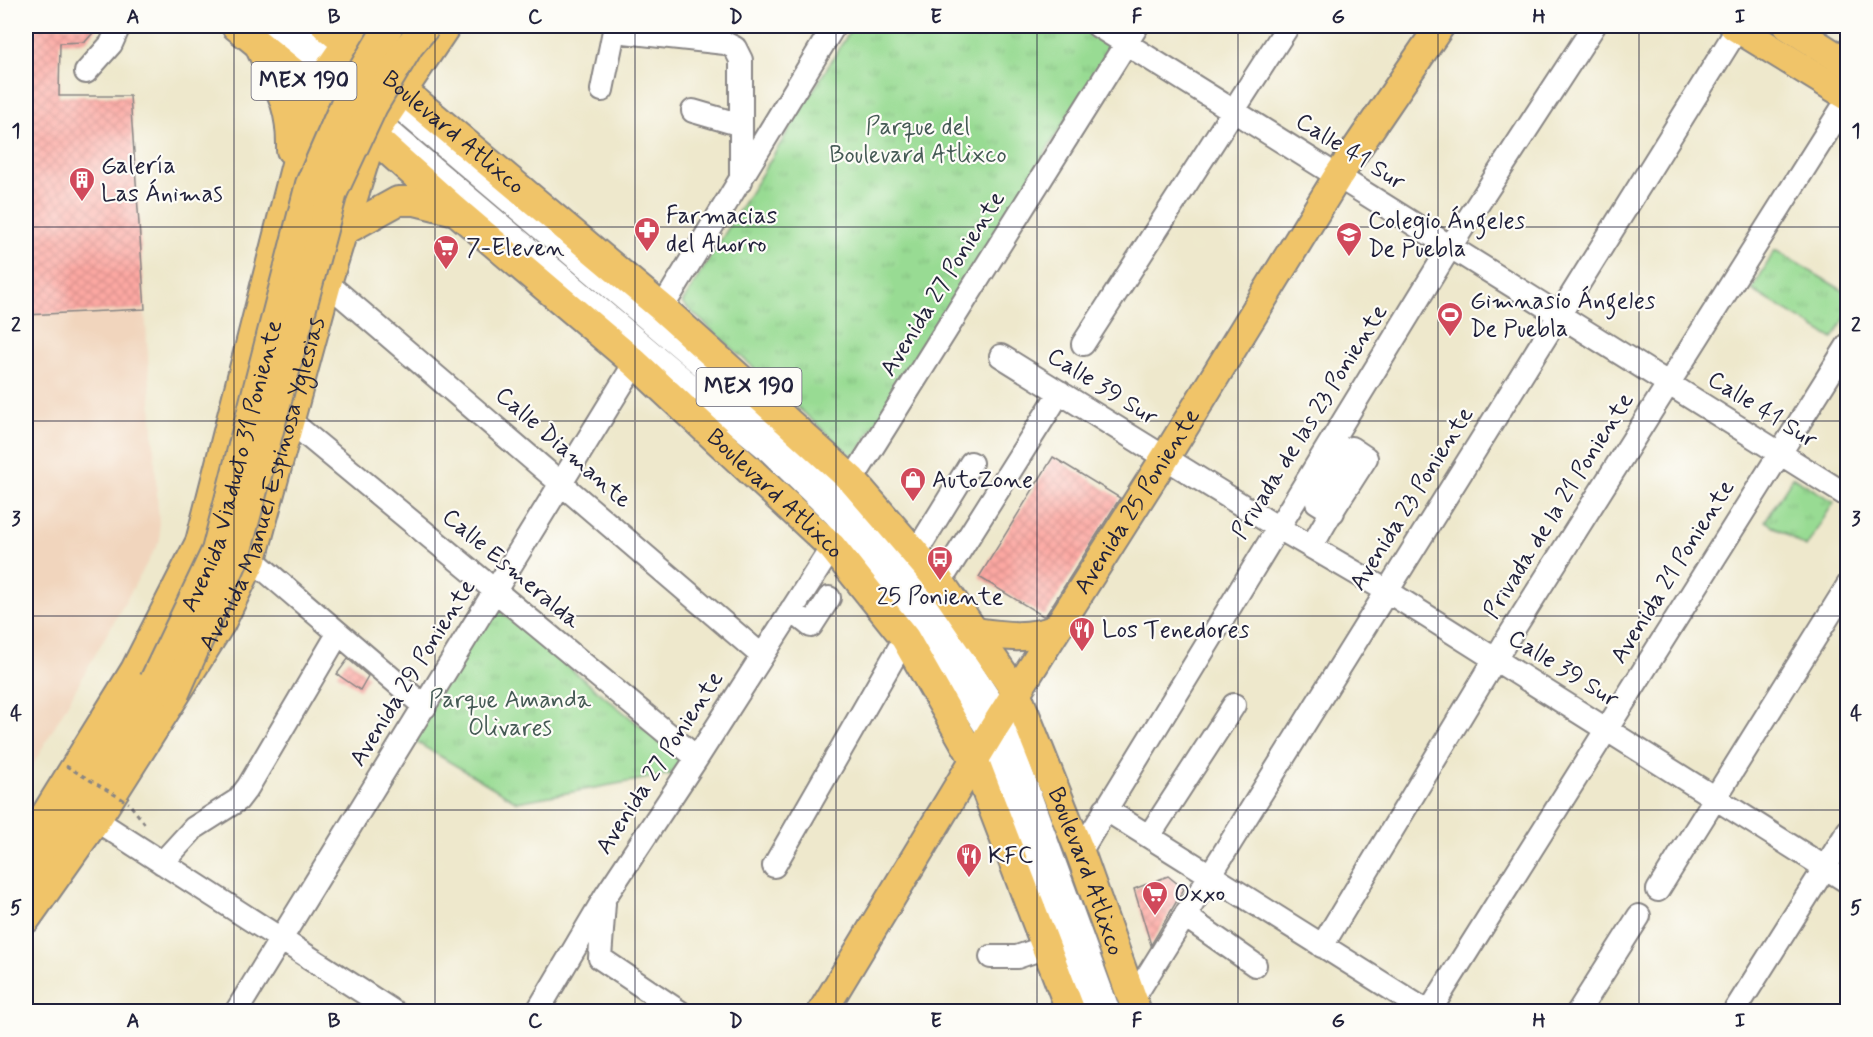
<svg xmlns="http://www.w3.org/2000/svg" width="1873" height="1037" font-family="Mynerve,sans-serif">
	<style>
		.built { fill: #f1d5bd }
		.park { fill: url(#park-tufts); stroke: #5d7e67; stroke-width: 1.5 }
		.building { fill: url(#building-cross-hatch) }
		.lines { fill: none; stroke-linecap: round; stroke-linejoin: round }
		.minor-casing { stroke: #888584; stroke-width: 26 }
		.major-casing { stroke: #888584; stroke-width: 32 }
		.path { stroke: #888584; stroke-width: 3; stroke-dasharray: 4.5 4.5; stroke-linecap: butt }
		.minor { stroke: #fff; stroke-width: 22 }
		.major { stroke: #f0c469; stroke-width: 28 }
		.major-bridge-casing { stroke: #888584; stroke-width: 32; stroke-linecap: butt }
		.path-bridge { stroke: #888584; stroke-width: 3; stroke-dasharray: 4.5 4.5; stroke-linecap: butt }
		.major-bridge { stroke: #f0c469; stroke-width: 28 }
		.grid { fill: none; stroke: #22223b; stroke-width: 1.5; stroke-opacity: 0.55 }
		.labels { text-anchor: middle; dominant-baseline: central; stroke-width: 4.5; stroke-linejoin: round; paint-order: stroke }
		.shield { fill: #fdfcf7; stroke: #646373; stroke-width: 1.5 }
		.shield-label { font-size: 22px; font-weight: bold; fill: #22223b }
		.park-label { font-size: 24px; fill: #455a55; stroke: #fdfcf7 }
		.street-label { font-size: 24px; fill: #22223b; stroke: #fdfcf7 }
		.poi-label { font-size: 24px; fill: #22223b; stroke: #fdfcf7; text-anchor: start }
		.neatline { fill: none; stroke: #22223b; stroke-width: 2 }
		.grid-label { font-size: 20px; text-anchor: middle; font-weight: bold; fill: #22223b }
	</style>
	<defs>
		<pattern id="park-tufts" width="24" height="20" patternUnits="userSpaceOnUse" patternTransform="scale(1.5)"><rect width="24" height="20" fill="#98db93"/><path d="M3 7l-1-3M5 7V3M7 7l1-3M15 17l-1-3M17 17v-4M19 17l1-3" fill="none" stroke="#83bc80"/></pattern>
		<pattern id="building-cross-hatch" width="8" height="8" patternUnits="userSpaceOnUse" patternTransform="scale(1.5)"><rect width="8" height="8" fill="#fca8a2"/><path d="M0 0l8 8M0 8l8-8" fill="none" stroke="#d8908c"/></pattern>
	</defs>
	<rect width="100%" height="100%" fill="#fdfcf7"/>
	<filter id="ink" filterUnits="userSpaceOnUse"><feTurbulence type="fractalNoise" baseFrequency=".0167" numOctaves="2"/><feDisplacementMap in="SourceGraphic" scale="12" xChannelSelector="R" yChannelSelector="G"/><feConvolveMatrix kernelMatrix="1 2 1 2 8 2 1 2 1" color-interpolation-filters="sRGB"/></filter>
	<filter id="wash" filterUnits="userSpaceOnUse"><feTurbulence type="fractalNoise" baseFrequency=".008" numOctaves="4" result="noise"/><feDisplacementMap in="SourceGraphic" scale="24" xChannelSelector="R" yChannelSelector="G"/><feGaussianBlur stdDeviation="1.35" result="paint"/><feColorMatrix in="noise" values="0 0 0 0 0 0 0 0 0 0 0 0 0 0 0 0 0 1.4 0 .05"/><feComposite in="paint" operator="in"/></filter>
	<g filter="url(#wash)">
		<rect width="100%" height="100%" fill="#eee8cc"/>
		<path class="built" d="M 145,309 L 160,540 L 26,777 L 26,315 Z"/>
		<path class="park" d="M 853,26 L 1080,26 L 1112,46 L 854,458 L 682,303 Z
			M 1775,250 L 1847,293 L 1847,314 L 1833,339 L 1752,290 Z
			M 1793,477 L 1834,502 L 1806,547 L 1765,521 Z
			M 491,604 L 681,759 L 671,774 L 517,802 L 411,739 Z"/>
		<g id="blocks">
			<path class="building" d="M 26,26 L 99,26 L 85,42 L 60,43 L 59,96 L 130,96 L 145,309 L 26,315 Z
				M 1053,457 L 1120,498 L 1046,615 L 1043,616 L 979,577 Z
				M 348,659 L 368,676 L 360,690 L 337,674 Z
				M 1168,876 L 1184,889 L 1151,945 L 1134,889 Z"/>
		</g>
	</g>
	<g filter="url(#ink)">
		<use href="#blocks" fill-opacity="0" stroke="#888584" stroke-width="1.5"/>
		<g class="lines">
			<defs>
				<path id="minor" d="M 269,26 L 400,140 L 770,452 L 834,514 L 897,590 L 990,734 L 1092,1012
					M 301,26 L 351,67
					M 1098,26 L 1848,496
					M 615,31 L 725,43 L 735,48 L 741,60 L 741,181
					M 86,72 L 111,44 L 119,26
					M 602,90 L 615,26
					M 383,94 L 786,437 L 857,513 L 911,579 L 1001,716 L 1109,1012
					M 693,111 L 741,125
					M 327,283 L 761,655
					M 662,308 L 834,26
					M 1083,344 L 1288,26
					M 1001,356 L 1277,527 L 1387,591 L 1848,882
					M 290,421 L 697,758
					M 852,480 L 1137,26
					M 1312,547 C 1327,516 1348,487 1366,458 L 1351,448 L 1317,502 L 1333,512
					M 915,554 L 971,463
					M 252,559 L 425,707
					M 940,582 L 1060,392
					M 791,610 L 811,626 L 829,598
					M 1105,809 L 1428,1012
					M 82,811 L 394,1012
					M 1149,836 L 1234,705
					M 1080,852 L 1450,247 L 1594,26
					M 162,863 L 194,828 L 238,800 L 248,787 L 338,634
					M 774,866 L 905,638
					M 1658,890 L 1848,585
					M 604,903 L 600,958 L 680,1012
					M 1185,916 L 1255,965
					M 1322,946 L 1508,638 L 1848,99
					M 991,957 L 1017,957 L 1046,947
					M 1133,999 L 1738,28
					M 236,1012 L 635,363
					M 537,1012 L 605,897 L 697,758 L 832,547
					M 1429,1012 L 1848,345
					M 1578,1012 L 1639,916
					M 1734,1012 L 1848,831"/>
				<g id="major">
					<path id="s1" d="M 236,26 L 372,136 L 456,211 L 635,363 L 832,547 L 905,638 L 974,759 L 1071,1012"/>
					<path id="s2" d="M 326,26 L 662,308 L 852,480 L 940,582 L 1016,692 L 1080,852 L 1137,1012"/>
					<path d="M 1734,26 L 1848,96"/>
					<path d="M 1788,26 L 1848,64"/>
					<path d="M 261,50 C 279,87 292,106 291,150"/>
					<path d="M 342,232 L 398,201 L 415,201 L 451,210"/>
					<path d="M 975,632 C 1003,636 1029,640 1056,629"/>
					<path d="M 26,846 L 135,670 L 200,542 L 315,89 L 359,26"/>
					<path d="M 26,885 L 154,681"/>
					<path id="s3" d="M 26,919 L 96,820 L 221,623 L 252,559 L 327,283 L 372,136 L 446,26"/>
					<path id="s4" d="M 822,1012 L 990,734 L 1165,458 L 1338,176 L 1440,26"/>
				</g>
			</defs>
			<use href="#minor" class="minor-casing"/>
			<use href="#major" class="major-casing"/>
			<path class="path" d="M 131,806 L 145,824 L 143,827"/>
			<use href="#minor" class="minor"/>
			<use href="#major" class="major"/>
			<defs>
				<g id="major-bridge">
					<path id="s5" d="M 154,681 L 216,551 L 310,184 L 351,90 L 389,26"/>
					<path d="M 175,693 L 235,557 L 333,192 L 373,106 L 409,46 L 426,26"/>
				</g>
			</defs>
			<use href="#major-bridge" class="major-bridge-casing"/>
			<path class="path-bridge" d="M 66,766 L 129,803"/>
			<use href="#major-bridge" class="major-bridge"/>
		</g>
	</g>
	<path class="grid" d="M 234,26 L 234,1012M 435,26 L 435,1012M 635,26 L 635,1012M 836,26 L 836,1012M 1037,26 L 1037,1012M 1238,26 L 1238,1012M 1438,26 L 1438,1012M 1639,26 L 1639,1012M 26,227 L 1848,227M 26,421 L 1848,421M 26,616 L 1848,616M 26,810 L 1848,810"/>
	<defs>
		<symbol id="building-pin" viewBox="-11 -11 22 30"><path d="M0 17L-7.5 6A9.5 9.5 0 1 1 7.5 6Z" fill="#d1495b" stroke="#fdfcf7"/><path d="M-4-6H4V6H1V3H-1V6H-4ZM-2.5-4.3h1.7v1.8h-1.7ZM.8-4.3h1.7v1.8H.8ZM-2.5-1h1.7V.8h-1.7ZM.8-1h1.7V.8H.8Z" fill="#fff"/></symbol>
		<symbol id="pharmacy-pin" viewBox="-11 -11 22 30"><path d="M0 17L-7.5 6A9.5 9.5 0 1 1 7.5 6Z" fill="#d1495b" stroke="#fdfcf7"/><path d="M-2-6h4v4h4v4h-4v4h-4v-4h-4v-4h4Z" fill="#fff"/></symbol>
		<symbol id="school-pin" viewBox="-11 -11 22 30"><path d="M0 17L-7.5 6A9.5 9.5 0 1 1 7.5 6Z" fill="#d1495b" stroke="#fdfcf7"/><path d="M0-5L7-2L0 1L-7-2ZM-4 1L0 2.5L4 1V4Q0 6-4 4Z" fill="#fff"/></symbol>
		<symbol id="supermarket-pin" viewBox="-11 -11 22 30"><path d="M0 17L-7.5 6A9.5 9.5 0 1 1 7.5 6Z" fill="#d1495b" stroke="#fdfcf7"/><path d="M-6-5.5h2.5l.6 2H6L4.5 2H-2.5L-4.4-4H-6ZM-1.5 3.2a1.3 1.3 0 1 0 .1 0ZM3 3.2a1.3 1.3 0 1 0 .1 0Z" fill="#fff"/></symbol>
		<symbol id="stadium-pin" viewBox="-11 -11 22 30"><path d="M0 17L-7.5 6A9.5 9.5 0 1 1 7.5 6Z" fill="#d1495b" stroke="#fdfcf7"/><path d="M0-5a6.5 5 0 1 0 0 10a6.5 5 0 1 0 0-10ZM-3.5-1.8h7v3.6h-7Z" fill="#fff"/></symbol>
		<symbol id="shop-pin" viewBox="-11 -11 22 30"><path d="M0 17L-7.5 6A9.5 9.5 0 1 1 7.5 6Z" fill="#d1495b" stroke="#fdfcf7"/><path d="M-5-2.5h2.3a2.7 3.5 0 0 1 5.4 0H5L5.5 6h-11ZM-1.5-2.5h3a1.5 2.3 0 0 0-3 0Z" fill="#fff"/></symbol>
		<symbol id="bus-pin" viewBox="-11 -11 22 30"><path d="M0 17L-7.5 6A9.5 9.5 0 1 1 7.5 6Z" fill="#d1495b" stroke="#fdfcf7"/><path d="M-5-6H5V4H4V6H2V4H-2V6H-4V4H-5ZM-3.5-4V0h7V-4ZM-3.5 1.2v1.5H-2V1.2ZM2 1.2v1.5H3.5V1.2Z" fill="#fff"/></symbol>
		<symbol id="restaurant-pin" viewBox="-11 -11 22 30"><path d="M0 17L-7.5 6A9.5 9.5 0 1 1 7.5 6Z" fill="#d1495b" stroke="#fdfcf7"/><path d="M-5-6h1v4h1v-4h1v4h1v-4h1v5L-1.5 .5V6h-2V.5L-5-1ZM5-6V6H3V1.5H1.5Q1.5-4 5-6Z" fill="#fff"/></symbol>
	</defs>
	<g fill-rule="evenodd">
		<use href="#building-pin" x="67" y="165" width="30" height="40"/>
		<use href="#pharmacy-pin" x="632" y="215" width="30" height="40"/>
		<use href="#school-pin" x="1334" y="220" width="30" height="40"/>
		<use href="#supermarket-pin" x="431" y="233" width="30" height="40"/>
		<use href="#stadium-pin" x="1435" y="300" width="30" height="40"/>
		<use href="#shop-pin" x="898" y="465" width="30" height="40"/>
		<use href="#bus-pin" x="925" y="544" width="30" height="40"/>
		<use href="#restaurant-pin" x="1067" y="615" width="30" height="40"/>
		<use href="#restaurant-pin" x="954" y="841" width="30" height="40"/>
		<use href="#supermarket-pin" x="1140" y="879" width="30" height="40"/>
	</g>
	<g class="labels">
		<g class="shield">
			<rect x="251.5" y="62" width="105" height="38" rx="4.5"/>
			<rect x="696.5" y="368" width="105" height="38" rx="4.5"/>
		</g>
		<g class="shield-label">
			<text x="304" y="81">MEX 190</text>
			<text x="749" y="387">MEX 190</text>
		</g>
		<g class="park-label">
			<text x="918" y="127">Parque del<tspan x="918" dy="28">Boulevard Atlixco</tspan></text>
			<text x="510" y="700">Parque Amanda<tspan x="510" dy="28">Olivares</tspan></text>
		</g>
		<g class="street-label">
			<text stroke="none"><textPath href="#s2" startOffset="166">Boulevard Atlixco</textPath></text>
			<text transform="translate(1350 152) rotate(32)">Calle 41 Sur</text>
			<text transform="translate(943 284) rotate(-58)">Avenida 27 Poniente</text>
			<text transform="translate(1102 387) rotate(32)">Calle 39 Sur</text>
			<text transform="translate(1762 410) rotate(32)">Calle 41 Sur</text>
			<text transform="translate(1310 422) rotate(-58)">Privada de las 23 Poniente</text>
			<text transform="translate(563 448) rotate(41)">Calle Diamante</text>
			<text stroke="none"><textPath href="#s5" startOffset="230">Avenida Viaducto 31 Poniente</textPath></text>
			<text stroke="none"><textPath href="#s3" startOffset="500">Avenida Manuel Espinosa Yglesias</textPath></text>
			<text stroke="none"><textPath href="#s1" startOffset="714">Boulevard Atlixco</textPath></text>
			<text transform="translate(1412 499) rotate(-58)">Avenida 23 Poniente</text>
			<text stroke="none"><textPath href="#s4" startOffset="600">Avenida 25 Poniente</textPath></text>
			<text transform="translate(1559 506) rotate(-58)">Privada de la 21 Poniente</text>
			<text transform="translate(511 569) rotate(40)">Calle Esmeralda</text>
			<text transform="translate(1673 572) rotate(-58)">Avenida 21 Poniente</text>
			<text transform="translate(1563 669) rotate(32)">Calle 39 Sur</text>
			<text transform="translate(413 673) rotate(-58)">Avenida 29 Poniente</text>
			<text transform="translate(660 763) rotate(-57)">Avenida 27 Poniente</text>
			<text stroke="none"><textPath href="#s2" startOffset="1156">Boulevard Atlixco</textPath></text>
		</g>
		<g class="poi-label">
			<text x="101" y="166">Galería<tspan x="101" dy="28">Las Ánimas</tspan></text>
			<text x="666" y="216">Farmacias<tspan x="666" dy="28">del Ahorro</tspan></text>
			<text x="1368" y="221">Colegio Ángeles<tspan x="1368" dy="28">De Puebla</tspan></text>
			<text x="466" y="248">7-Eleven</text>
			<text x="1470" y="301">Gimnasio Ángeles<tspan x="1470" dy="28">De Puebla</tspan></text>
			<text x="932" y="480">AutoZone</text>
			<text x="940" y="597" text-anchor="middle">25 Poniente</text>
			<text x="1102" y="630">Los Tenedores</text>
			<text x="988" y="856">KFC</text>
			<text x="1174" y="894">Oxxo</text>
		</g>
	</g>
	<rect width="1873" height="1037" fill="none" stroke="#fdfcf7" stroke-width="66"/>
	<rect x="33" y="33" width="1807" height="971" class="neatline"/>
	<g class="grid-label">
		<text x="133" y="23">A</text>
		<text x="334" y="23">B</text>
		<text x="535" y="23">C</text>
		<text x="736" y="23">D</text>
		<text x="936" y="23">E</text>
		<text x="1137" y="23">F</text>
		<text x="1338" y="23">G</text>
		<text x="1539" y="23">H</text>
		<text x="1740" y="23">I</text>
		<text x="16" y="137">1</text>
		<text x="1856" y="137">1</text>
		<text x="16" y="331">2</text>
		<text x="1856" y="331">2</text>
		<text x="16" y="525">3</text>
		<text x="1856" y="525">3</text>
		<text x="16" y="720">4</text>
		<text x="1856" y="720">4</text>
		<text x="16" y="914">5</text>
		<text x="1856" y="914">5</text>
		<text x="133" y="1027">A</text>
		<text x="334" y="1027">B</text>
		<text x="535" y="1027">C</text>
		<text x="736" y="1027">D</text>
		<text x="936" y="1027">E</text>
		<text x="1137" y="1027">F</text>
		<text x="1338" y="1027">G</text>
		<text x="1539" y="1027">H</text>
		<text x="1740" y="1027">I</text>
	</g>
</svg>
